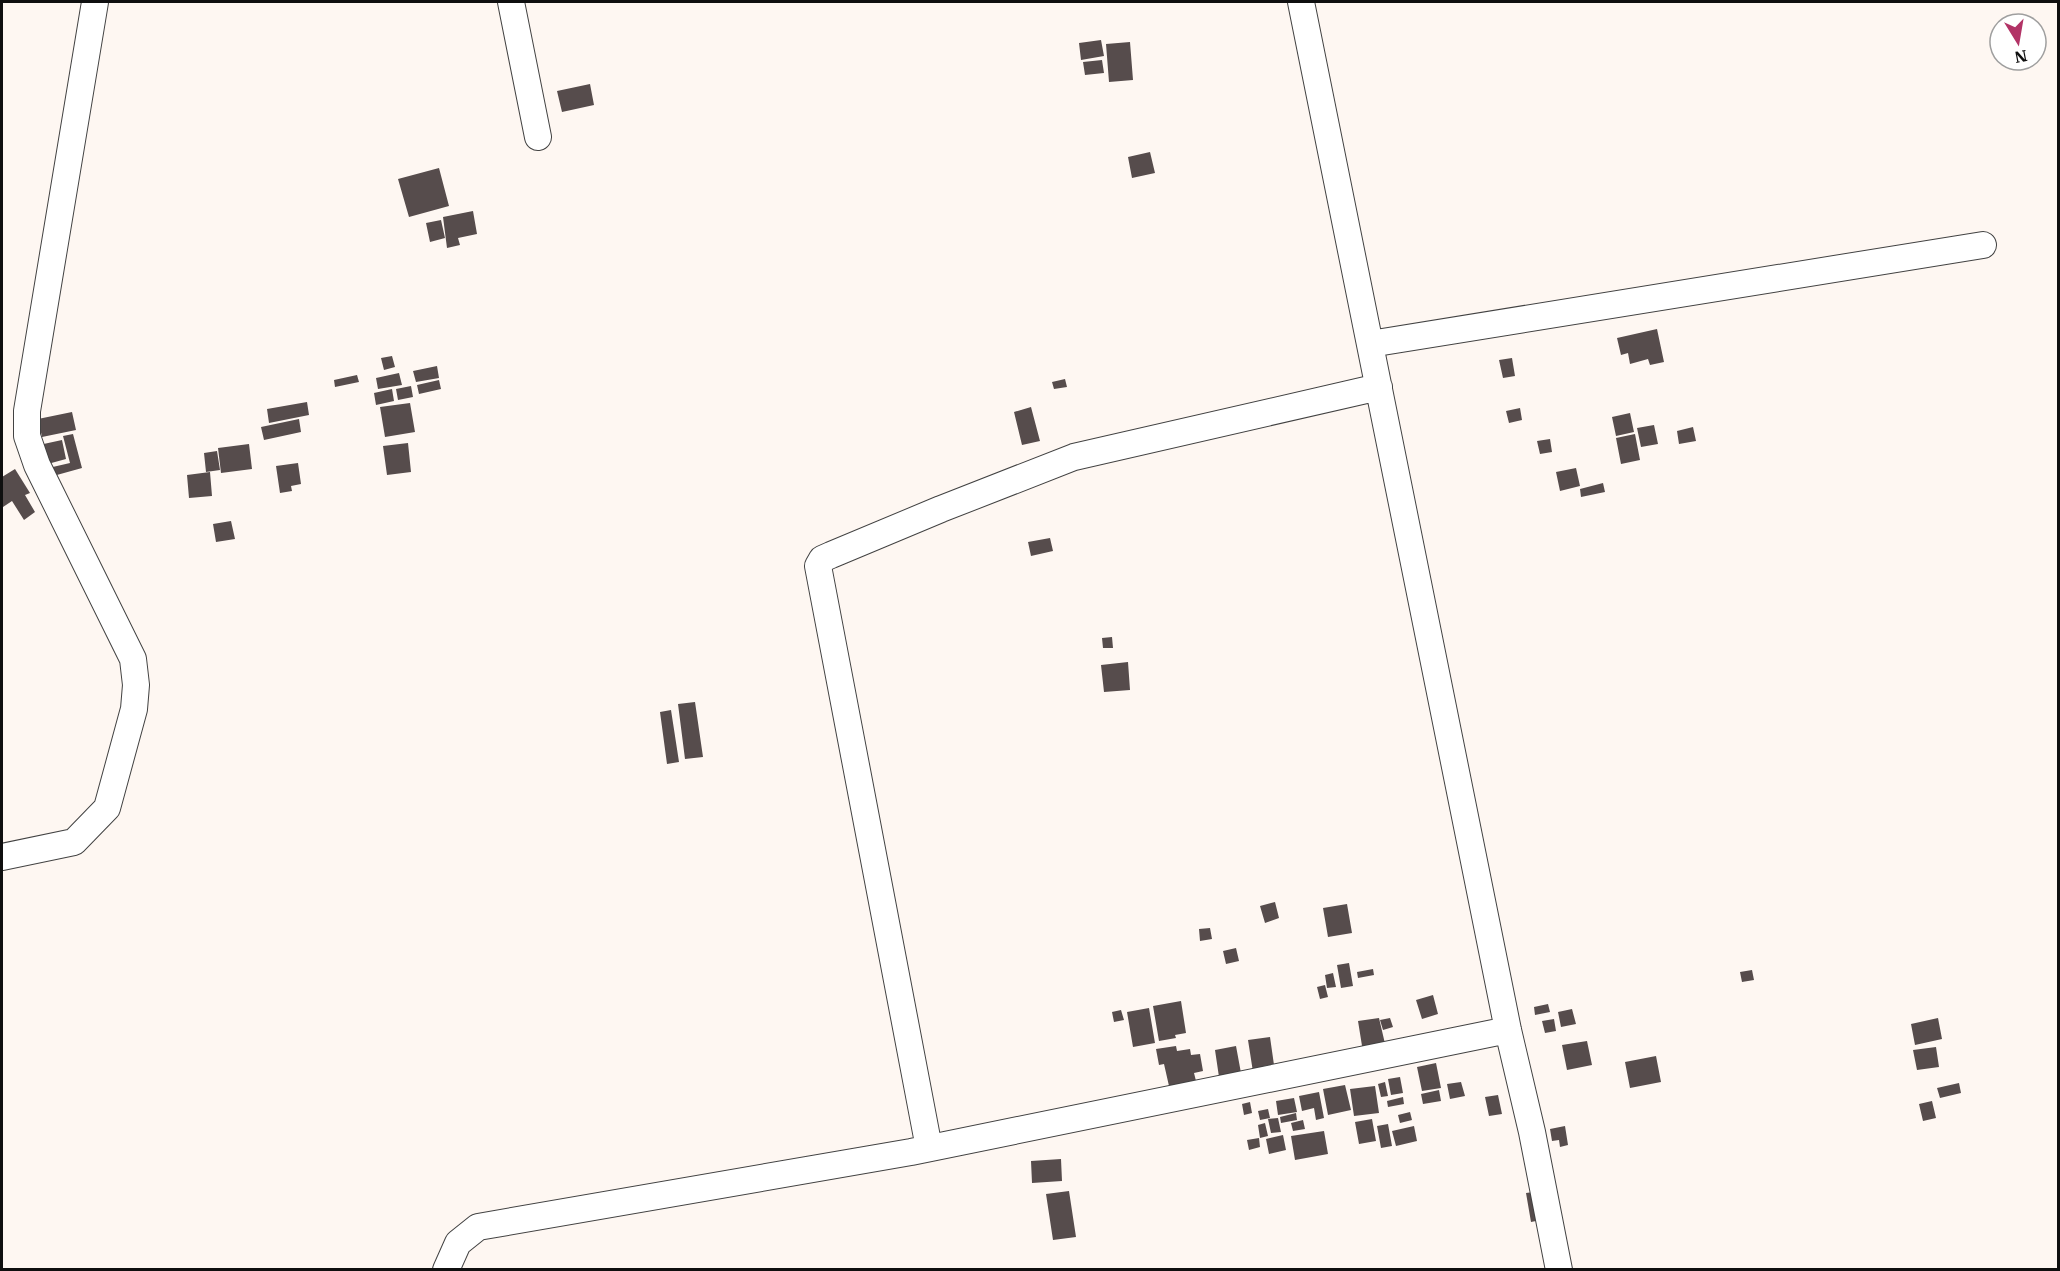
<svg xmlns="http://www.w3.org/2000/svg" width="2060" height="1271" font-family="'IBM Plex Serif',serif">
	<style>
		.building { fill: #564c4c }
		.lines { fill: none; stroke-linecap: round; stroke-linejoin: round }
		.minor-casing { stroke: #424242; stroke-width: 28 }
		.minor { stroke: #fff; stroke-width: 26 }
	</style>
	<rect width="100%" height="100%" fill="#fef7f2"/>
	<path class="building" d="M 1101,40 L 1104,56 L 1081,60 L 1079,43 Z
		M 1130,42 L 1133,80 L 1109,82 L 1106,44 Z
		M 1102,60 L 1104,73 L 1085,75 L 1083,62 Z
		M 590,84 L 594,105 L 562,112 L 557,91 Z
		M 1150,152 L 1155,173 L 1132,178 L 1128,157 Z
		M 439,168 L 449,206 L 409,217 L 398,179 Z
		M 473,211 L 477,234 L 458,238 L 460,245 L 447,248 L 443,217 Z
		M 441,220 L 445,238 L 430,242 L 426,223 Z
		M 1657,329 L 1664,362 L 1650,365 L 1648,359 L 1630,364 L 1628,353 L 1621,355 L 1617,338 Z
		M 392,356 L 395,367 L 384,370 L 381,358 Z
		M 1512,358 L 1515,376 L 1503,378 L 1499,360 Z
		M 437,366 L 439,378 L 416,382 L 413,371 Z
		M 399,373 L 402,385 L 378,389 L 376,378 Z
		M 357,375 L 359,382 L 335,387 L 334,380 Z
		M 1065,379 L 1067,387 L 1054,389 L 1052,382 Z
		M 439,380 L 441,389 L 419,394 L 417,385 Z
		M 411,386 L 413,397 L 398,400 L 396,389 Z
		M 392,389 L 394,401 L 376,405 L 374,393 Z
		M 307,402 L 309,415 L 269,423 L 267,409 Z
		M 410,403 L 415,432 L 385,437 L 380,407 Z
		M 1031,407 L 1040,441 L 1022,445 L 1014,412 Z
		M 1520,408 L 1522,420 L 1509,423 L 1506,411 Z
		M 72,412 L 76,430 L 42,437 L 38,419 Z
		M 1630,413 L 1634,432 L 1616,436 L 1612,417 Z
		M 299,419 L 301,432 L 264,440 L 261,427 Z
		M 1654,425 L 1658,444 L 1641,447 L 1637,428 Z
		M 1693,427 L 1696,441 L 1679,444 L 1677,431 Z
		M 73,434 L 82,468 L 46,478 L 44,469 L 70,463 L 63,436 Z
		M 1635,434 L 1640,460 L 1621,464 L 1616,438 Z
		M 1550,439 L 1552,452 L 1540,454 L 1537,441 Z
		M 62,440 L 66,459 L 44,465 L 39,445 Z
		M 408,443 L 411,472 L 387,475 L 383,446 Z
		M 249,444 L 252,469 L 221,473 L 218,448 Z
		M 217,451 L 220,470 L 206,472 L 204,453 Z
		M 298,463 L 301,484 L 291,486 L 292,491 L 280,493 L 276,466 Z
		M 1576,468 L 1580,486 L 1560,491 L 1556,472 Z
		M 15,469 L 30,493 L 25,495 L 35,512 L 24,520 L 12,501 L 3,507 L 2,505 L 2,477 Z
		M 210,472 L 212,496 L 189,498 L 187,475 Z
		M 1603,483 L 1605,492 L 1581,497 L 1580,489 Z
		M 231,521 L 235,539 L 216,542 L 213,524 Z
		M 1050,538 L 1053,551 L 1031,556 L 1028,542 Z
		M 1112,637 L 1113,648 L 1103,648 L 1102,638 Z
		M 1128,662 L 1130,690 L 1104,692 L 1101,665 Z
		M 695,702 L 703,757 L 685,759 L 678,704 Z
		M 671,710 L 679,762 L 667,764 L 660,712 Z
		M 1275,902 L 1279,918 L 1265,923 L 1260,906 Z
		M 1347,904 L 1352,933 L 1328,937 L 1323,908 Z
		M 1210,928 L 1212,939 L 1200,941 L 1199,929 Z
		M 1236,948 L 1239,961 L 1226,964 L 1223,951 Z
		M 1349,963 L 1353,986 L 1341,988 L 1337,965 Z
		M 1373,969 L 1374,975 L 1358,978 L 1357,972 Z
		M 1752,970 L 1754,980 L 1742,982 L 1740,972 Z
		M 1333,973 L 1336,987 L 1327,988 L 1325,975 Z
		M 1325,985 L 1328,997 L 1320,999 L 1317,987 Z
		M 1433,995 L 1438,1014 L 1422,1019 L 1416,1000 Z
		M 1181,1001 L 1186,1033 L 1175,1035 L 1176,1038 L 1159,1041 L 1153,1006 Z
		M 1548,1004 L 1550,1012 L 1535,1015 L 1534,1007 Z
		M 1149,1008 L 1155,1043 L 1133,1047 L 1127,1012 Z
		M 1572,1009 L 1576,1024 L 1561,1027 L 1558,1012 Z
		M 1121,1010 L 1124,1020 L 1114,1022 L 1112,1012 Z
		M 1379,1018 L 1386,1048 L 1363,1052 L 1358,1021 Z
		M 1390,1018 L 1393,1027 L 1383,1030 L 1380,1020 Z
		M 1938,1018 L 1942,1039 L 1915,1045 L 1911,1024 Z
		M 1554,1019 L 1556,1031 L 1545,1033 L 1542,1021 Z
		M 1270,1037 L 1274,1065 L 1264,1066 L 1264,1071 L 1253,1072 L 1248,1040 Z
		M 1587,1041 L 1592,1065 L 1567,1070 L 1562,1045 Z
		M 1176,1046 L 1177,1051 L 1190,1049 L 1191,1055 L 1200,1054 L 1203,1071 L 1194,1073 L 1196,1081 L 1169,1086 L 1164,1064 L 1159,1065 L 1156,1049 Z
		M 1236,1046 L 1241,1073 L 1219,1077 L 1215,1050 Z
		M 1936,1047 L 1939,1067 L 1917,1070 L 1913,1050 Z
		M 1656,1056 L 1661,1082 L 1630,1088 L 1625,1062 Z
		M 1436,1063 L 1441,1088 L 1422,1091 L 1417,1067 Z
		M 1400,1077 L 1403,1093 L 1391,1095 L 1388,1079 Z
		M 1385,1082 L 1388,1096 L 1381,1097 L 1378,1084 Z
		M 1461,1082 L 1465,1096 L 1450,1099 L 1447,1084 Z
		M 1959,1083 L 1961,1093 L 1940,1098 L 1937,1088 Z
		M 1345,1085 L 1351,1110 L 1328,1115 L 1323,1089 Z
		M 1375,1086 L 1379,1113 L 1354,1116 L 1350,1089 Z
		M 1439,1090 L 1441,1101 L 1423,1104 L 1421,1094 Z
		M 1319,1092 L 1324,1118 L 1316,1120 L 1314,1108 L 1302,1111 L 1299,1096 Z
		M 1498,1095 L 1502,1114 L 1489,1116 L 1485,1097 Z
		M 1403,1097 L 1404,1104 L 1388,1107 L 1387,1101 Z
		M 1294,1098 L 1297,1112 L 1278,1115 L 1276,1101 Z
		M 1932,1101 L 1936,1118 L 1923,1121 L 1919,1104 Z
		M 1250,1102 L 1252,1113 L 1244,1115 L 1242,1104 Z
		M 1268,1109 L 1270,1118 L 1260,1120 L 1258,1111 Z
		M 1410,1112 L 1412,1120 L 1400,1123 L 1398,1115 Z
		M 1296,1113 L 1297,1120 L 1281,1123 L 1280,1117 Z
		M 1278,1118 L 1281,1132 L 1271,1133 L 1268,1119 Z
		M 1372,1119 L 1376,1141 L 1359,1144 L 1355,1122 Z
		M 1303,1120 L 1305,1129 L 1293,1131 L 1291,1123 Z
		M 1265,1123 L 1268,1136 L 1260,1138 L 1258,1125 Z
		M 1388,1124 L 1392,1146 L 1381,1148 L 1377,1126 Z
		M 1414,1126 L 1417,1141 L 1396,1146 L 1392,1131 Z
		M 1565,1126 L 1568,1145 L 1560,1147 L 1559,1140 L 1552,1141 L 1550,1129 Z
		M 1324,1131 L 1328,1154 L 1295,1160 L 1291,1136 Z
		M 1283,1135 L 1286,1150 L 1269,1154 L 1266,1139 Z
		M 1259,1138 L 1260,1147 L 1249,1150 L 1247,1140 Z
		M 1061,1159 L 1062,1181 L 1032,1183 L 1031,1161 Z
		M 1069,1191 L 1076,1237 L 1053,1240 L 1046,1194 Z
		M 1541,1191 L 1546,1219 L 1531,1222 L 1526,1193 Z"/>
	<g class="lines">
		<defs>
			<path id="minor" d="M 511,2 L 538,137
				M 1301,2 L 1508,1030 L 1532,1132 L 1559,1270
				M 1370,344 L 1983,245
				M 2,857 L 74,842 L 107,808 L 134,709 L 136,685 L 133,659 L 37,465 L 27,436 L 27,411 L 95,2
				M 929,1148 L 818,566 L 822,559 L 831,555 L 941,509 L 1074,457 L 1379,387
				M 446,1270 L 458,1243 L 478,1227 L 911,1152 L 1508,1030"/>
		</defs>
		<use href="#minor" class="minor-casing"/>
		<use href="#minor" class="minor"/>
	</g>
	<rect width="2060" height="1271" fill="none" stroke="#0f0f0f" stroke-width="6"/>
	<g transform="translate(2018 42) rotate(169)"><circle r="28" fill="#ffffff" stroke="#9f9f9f" stroke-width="1.5"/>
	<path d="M0-4.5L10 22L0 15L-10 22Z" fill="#b23366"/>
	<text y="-9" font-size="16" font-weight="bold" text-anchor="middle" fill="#0f0f0f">N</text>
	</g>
</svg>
